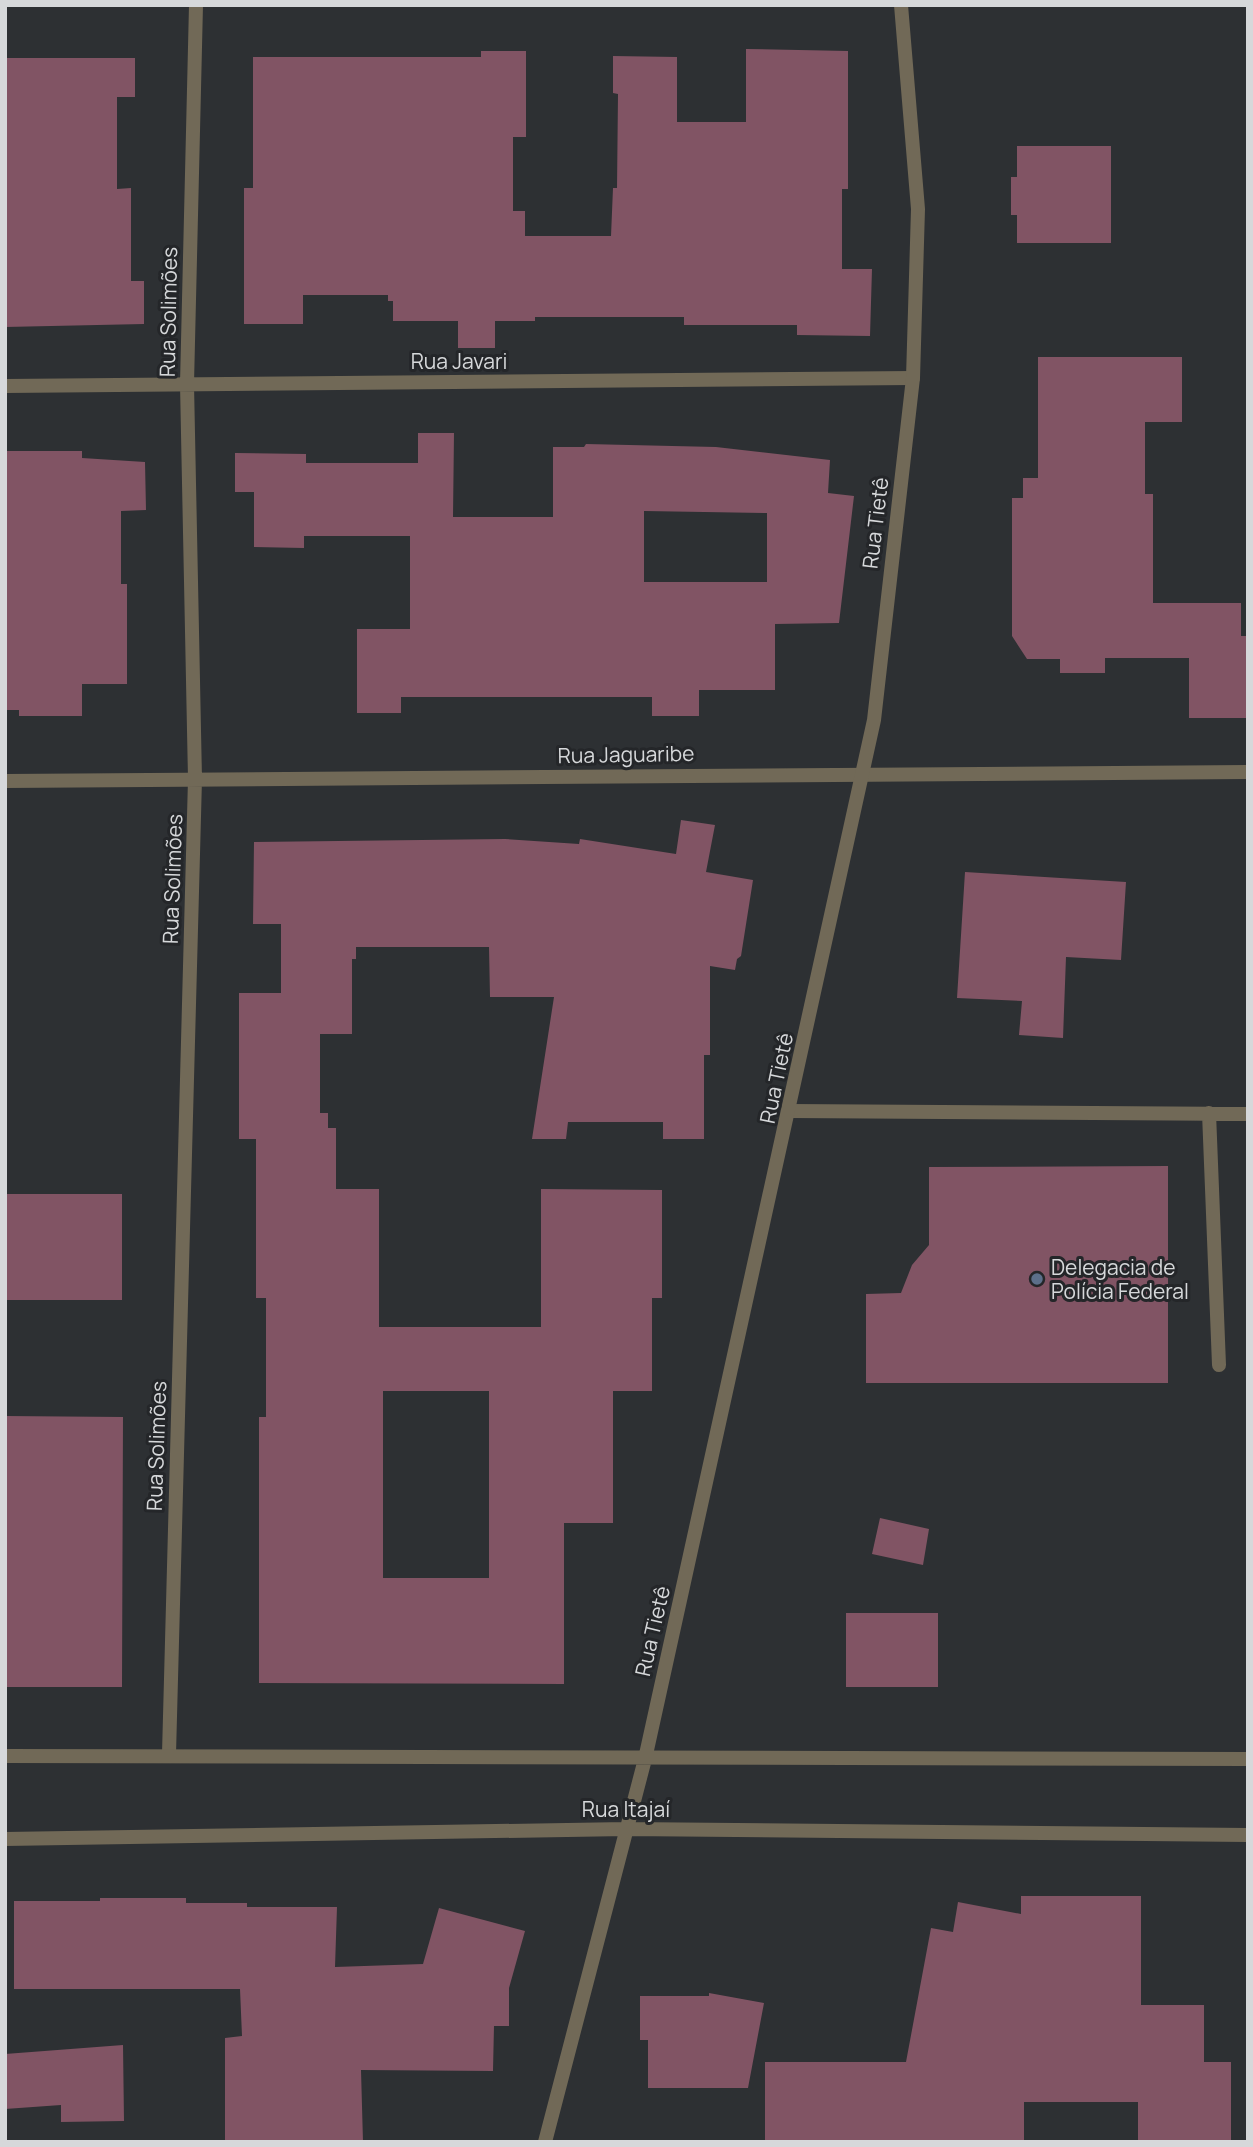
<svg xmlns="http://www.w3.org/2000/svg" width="1253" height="2147" font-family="Manrope,sans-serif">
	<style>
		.building { fill: #815464; fill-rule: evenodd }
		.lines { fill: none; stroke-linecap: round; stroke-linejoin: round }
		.service { stroke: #716957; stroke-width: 14 }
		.minor { stroke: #716957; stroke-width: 14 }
		.tertiary { stroke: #716957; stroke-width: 14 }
		.service-dot { fill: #5c6f8a; stroke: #242629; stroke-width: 2.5 }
		.labels { text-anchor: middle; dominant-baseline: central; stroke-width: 6; stroke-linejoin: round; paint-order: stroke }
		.street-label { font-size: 21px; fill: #d6d8da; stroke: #242629 }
		.poi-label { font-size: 21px; fill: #d6d8da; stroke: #242629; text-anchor: start }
	</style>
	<rect width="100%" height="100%" fill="#2d3033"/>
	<path class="building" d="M 746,49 L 848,51 L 848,189 L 842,189 L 842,269 L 872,269 L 870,336 L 797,335 L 797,325 L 684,325 L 684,317 L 535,317 L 535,321 L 495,321 L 495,348 L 458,348 L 458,321 L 393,321 L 393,301 L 388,301 L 388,295 L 303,295 L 303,324 L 244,324 L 244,188 L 253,188 L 253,57 L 481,57 L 481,51 L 526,51 L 526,137 L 513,137 L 513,211 L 525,211 L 525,236 L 611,236 L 613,188 L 617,188 L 618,94 L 613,93 L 613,56 L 677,57 L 677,122 L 746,122 Z
		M 5,58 L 135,58 L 135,97 L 117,97 L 117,189 L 131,188 L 131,281 L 144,281 L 144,324 L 5,327 Z
		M 1017,146 L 1111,146 L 1111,243 L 1017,243 L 1017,215 L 1011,215 L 1011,177 L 1017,177 Z
		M 1038,357 L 1182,357 L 1182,422 L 1145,422 L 1145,494 L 1153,494 L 1153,603 L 1241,603 L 1241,636 L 1248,636 L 1248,718 L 1189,718 L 1189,658 L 1105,658 L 1105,673 L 1060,673 L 1060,659 L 1027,659 L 1012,636 L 1012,498 L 1023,498 L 1023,478 L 1038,478 Z
		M 418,433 L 454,433 L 453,517 L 553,517 L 553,447 L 584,447 L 586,444 L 716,447 L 830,460 L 828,493 L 854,496 L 839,623 L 775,624 L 775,690 L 699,690 L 699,716 L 652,716 L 652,697 L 401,697 L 401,713 L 357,713 L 357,629 L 410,629 L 410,536 L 304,536 L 304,548 L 254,547 L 254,492 L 235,492 L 235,453 L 306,454 L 306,463 L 418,463 ZM 644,511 L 767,513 L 767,582 L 644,582 Z
		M 5,451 L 82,451 L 82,458 L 145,462 L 146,510 L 121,511 L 121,584 L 127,584 L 127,684 L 82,684 L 82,716 L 19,716 L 19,710 L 5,710 Z
		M 681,820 L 715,825 L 706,872 L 753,880 L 741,956 L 737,959 L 735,970 L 710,966 L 710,1055 L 704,1055 L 704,1139 L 663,1139 L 663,1122 L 568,1122 L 566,1139 L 532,1139 L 554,997 L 490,997 L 489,947 L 356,947 L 356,959 L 352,959 L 352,1034 L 320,1034 L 320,1113 L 328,1113 L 328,1128 L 336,1128 L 336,1189 L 379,1189 L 379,1327 L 541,1327 L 541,1189 L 662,1190 L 662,1298 L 652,1298 L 652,1391 L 613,1391 L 613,1523 L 564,1523 L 564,1684 L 259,1683 L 259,1417 L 266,1417 L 266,1298 L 256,1298 L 256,1139 L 239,1139 L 239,993 L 281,993 L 281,924 L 253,924 L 254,842 L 505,839 L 579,844 L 580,839 L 676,854 ZM 383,1391 L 489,1391 L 489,1578 L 383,1578 Z
		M 965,872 L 1126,882 L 1121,960 L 1066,957 L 1063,1038 L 1019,1035 L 1022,1001 L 957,998 Z
		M 1168,1166 L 1168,1383 L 866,1383 L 866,1294 L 901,1293 L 912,1265 L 929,1245 L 929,1167 Z
		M 5,1194 L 122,1194 L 122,1300 L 5,1300 Z
		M 5,1416 L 123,1417 L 122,1687 L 5,1687 Z
		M 880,1518 L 929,1529 L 923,1565 L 872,1554 Z
		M 846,1613 L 938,1613 L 938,1687 L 846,1687 Z
		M 1021,1896 L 1141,1896 L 1141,2005 L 1204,2005 L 1204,2062 L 1231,2062 L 1231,2142 L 1138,2142 L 1138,2102 L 1024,2102 L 1024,2142 L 765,2142 L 765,2062 L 906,2062 L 931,1928 L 953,1932 L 958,1902 L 1021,1914 Z
		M 100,1898 L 186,1898 L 186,1903 L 247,1903 L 247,1907 L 337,1907 L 335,1967 L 423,1964 L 439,1908 L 525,1931 L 509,1988 L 509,2026 L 494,2026 L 493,2071 L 361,2070 L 363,2142 L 225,2142 L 225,2038 L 242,2036 L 240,1989 L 14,1989 L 14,1901 L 100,1901 Z
		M 709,1993 L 764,2003 L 748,2088 L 648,2088 L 648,2040 L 640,2040 L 640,1996 L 709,1996 Z
		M 123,2045 L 124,2121 L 61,2122 L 61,2105 L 5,2109 L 5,2054 Z"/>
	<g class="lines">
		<path class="service" d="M 790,1111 L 1248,1114
			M 1209,1113 L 1219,1365"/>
		<path class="minor" d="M 5,386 L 913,378
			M 5,781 L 1248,772
			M 169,1754 L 195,779 L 187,384 L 196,5"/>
		<path class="tertiary" d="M 5,1756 L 1248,1759
			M 5,1839 L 626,1829 L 1248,1835
			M 545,2142 L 645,1759 L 874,720 L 913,378 L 918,209 L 901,5"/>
	</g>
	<circle class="service-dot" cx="1037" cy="1279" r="7"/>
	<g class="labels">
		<g class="street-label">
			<text transform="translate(168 312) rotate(-89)">Rua Solimões</text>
			<text x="459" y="361">Rua Javari</text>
			<text transform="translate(875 523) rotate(-83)">Rua Tietê</text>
			<text transform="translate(626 754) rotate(-1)">Rua Jaguaribe</text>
			<text transform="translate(172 879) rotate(-88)">Rua Solimões</text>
			<text transform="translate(776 1078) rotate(-78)">Rua Tietê</text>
			<text transform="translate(156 1446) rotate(-88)">Rua Solimões</text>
			<text transform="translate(652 1631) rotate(-77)">Rua Tietê</text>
			<text x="626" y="1809">Rua Itajaí</text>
		</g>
		<g class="poi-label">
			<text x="1051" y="1267">Delegacia de<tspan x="1051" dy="24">Polícia Federal</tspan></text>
		</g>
	</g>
	<rect width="1253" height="2147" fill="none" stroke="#d6d8da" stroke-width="14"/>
</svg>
